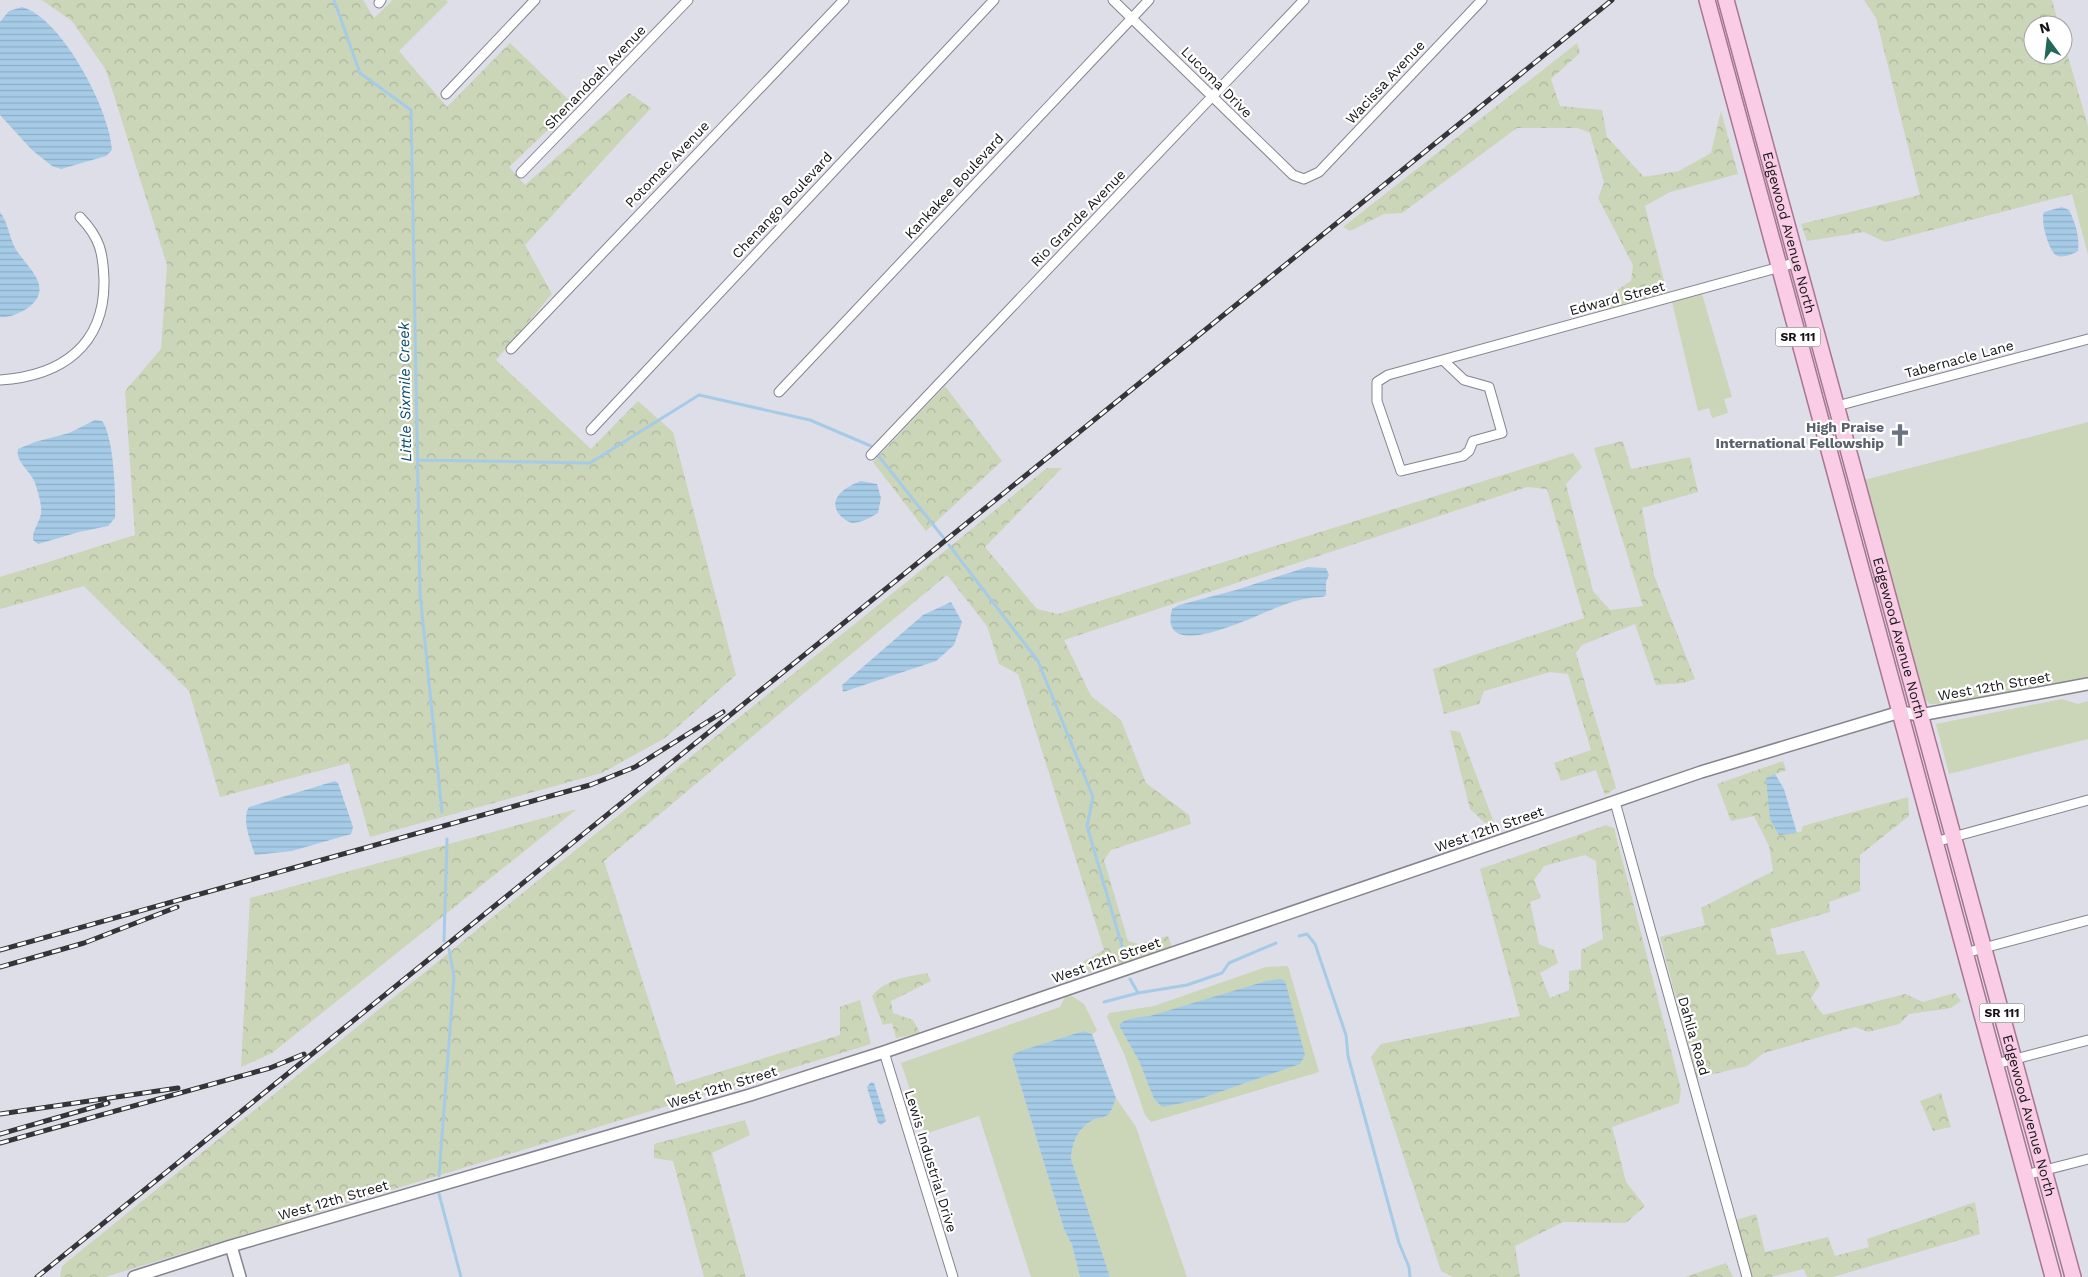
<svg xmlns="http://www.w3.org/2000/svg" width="2088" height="1277" font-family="'Work Sans',sans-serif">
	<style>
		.grass { fill: #cbd5b8; fill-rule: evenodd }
		.forest { fill: url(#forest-crowns); fill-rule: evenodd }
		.water { fill: url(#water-rules) }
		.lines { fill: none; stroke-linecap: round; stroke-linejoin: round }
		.stream { stroke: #a6cbe6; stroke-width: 3 }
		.minor-casing { stroke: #84848e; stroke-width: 11 }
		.tertiary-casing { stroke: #84848e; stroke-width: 14 }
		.primary-casing { stroke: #a77692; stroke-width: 18 }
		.minor { stroke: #fff; stroke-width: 9 }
		.tertiary { stroke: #fff; stroke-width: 11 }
		.primary { stroke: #facce5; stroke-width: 15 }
		.rail-casing { stroke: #343439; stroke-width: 5 }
		.rail { stroke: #fff; stroke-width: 3; stroke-dasharray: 9; stroke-linecap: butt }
		.labels { text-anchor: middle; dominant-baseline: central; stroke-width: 4.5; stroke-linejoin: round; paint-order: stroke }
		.shield { fill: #fff; stroke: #5a5a5d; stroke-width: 1 }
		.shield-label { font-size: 12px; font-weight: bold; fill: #141418 }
		.street-label { font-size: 14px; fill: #141418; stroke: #fff }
		.worship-label { font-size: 14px; font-weight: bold; fill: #5b616d; stroke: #fff; text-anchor: end }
		.water-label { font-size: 15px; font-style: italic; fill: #0c4b6e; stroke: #fff }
	</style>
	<defs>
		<pattern id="forest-crowns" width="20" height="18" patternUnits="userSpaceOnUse" patternTransform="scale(1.25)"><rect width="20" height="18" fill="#cbd5b8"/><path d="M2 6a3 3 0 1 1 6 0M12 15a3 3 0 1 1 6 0" fill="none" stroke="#adb69d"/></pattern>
		<pattern id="water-rules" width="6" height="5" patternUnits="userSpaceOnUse" patternTransform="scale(1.25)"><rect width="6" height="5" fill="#a6cbe6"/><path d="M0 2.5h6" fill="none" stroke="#8eadc5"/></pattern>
	</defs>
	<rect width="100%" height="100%" fill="#dedee9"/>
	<path class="grass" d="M 2088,190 L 2088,255 L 2072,194 Z
		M 1702,294 L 1732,397 L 1724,399 L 1728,413 L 1712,418 L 1709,408 L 1698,411 L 1672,302 Z
		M 2088,422 L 2088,679 L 1958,703 L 1930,704 L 1924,699 L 1864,480 Z
		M 2062,699 L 2078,704 L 2088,701 L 2088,739 L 1949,774 L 1936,724 Z
		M 1288,966 L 1319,1072 L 1151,1122 L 1145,1115 L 1125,1056 L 1107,1017 L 1109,1013 L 1154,1006 L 1266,967 ZM 1150,1016 L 1300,1064 L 1197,1100 L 1162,1106 L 1154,1099 L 1139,1061 L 1119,1025 L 1133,1018 Z
		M 1072,996 L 1084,1004 L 1097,1030 L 1093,1034 L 1084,1031 L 1012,1057 L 1064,1229 L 1072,1245 L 1080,1277 L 1031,1277 L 979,1116 L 925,1134 L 901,1063 L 1060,1007 L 1065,997 Z
		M 1116,1098 L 1136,1127 L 1187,1277 L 1110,1277 L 1071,1159 C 1072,1143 1077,1129 1093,1120 C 1099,1117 1106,1119 1110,1112 C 1113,1108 1114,1102 1116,1098 Z"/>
	<path class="forest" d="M 42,0 L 363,0 L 374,18 L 393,0 L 446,0 L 448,2 L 399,51 L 447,107 L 510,43 L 574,105 L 509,167 L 525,185 L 629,93 L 651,108 L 525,245 L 552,294 L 496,360 L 591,449 L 638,401 L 673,432 L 736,675 L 665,738 L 602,773 L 370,837 L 349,763 L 220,797 L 189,691 L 84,586 L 0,609 L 0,577 L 135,535 L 125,391 L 161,349 L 167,265 L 106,70 L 72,21 Z
		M 1864,0 L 2052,0 L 2059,25 L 2033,25 L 2033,55 L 2063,55 L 2063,39 L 2088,126 L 2088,190 L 1885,242 L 1864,232 L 1807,241 L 1801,224 L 1920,195 L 1876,18 Z
		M 1577,43 L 1580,53 L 1551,79 L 1560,106 L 1602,110 L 1607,137 L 1644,177 L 1679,171 L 1711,153 L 1721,111 L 1738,174 L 1670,192 L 1645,206 L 1667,292 L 1607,309 L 1608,296 L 1631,281 L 1633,265 L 1598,198 L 1604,183 L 1590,133 L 1578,128 L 1517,128 L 1402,213 L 1384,214 L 1350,231 L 1343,227 Z
		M 945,386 L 1002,461 L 926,531 L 873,462 Z
		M 1623,441 L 1631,469 L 1690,457 L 1698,492 L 1642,508 L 1654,575 L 1695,679 L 1683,683 L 1656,685 L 1635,624 L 1582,645 L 1576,653 L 1616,788 L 1605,795 L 1596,770 L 1561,781 L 1554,763 L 1591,750 L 1568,674 L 1550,672 L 1484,691 L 1479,704 L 1444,714 L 1433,669 L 1584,618 L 1547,489 L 1527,487 L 1064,640 L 1091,696 L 1121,720 L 1146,783 L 1189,815 L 1191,824 L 1111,850 L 1104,860 L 1128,941 L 1138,944 L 1168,936 L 1172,947 L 1105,969 L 1088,972 L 1084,961 L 1104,950 L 1018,674 L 999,664 L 987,626 L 947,575 L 797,699 L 604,861 L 676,1085 L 840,1035 L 840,1007 L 860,1000 L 871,1044 L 105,1277 L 60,1277 L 62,1266 L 1047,468 L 1062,468 L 985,547 L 1037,609 L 1058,614 L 1573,453 L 1582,467 L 1566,484 L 1593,591 L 1610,610 L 1643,606 L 1594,448 Z
		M 1450,730 L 1460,732 L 1499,836 L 1470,809 Z
		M 1783,761 L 1786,770 L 1766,778 L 1779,835 L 1801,832 L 1803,826 L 1908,797 L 1909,816 L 1860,855 L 1860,891 L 1829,902 L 1830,912 L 1770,929 L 1777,955 L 1804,951 L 1820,985 L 1811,998 L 1823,1015 L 1905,994 L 1923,1002 L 1955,993 L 1961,1001 L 1951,1008 L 1909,1014 L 1899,1024 L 1868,1032 L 1855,1027 L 1764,1053 L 1747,1066 L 1697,1078 L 1660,937 L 1705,925 L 1701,908 L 1773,871 L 1769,846 L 1754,816 L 1731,821 L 1717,784 Z
		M 577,809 L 272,1053 L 241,1067 L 250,898 Z
		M 1606,825 L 1614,828 L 1681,1089 L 1679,1103 L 1612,1127 L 1626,1182 L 1645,1206 L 1626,1223 L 1563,1222 L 1515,1246 L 1520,1277 L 1453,1277 L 1441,1271 L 1371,1057 L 1381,1044 L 1520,1016 L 1480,869 ZM 1585,855 L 1596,861 L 1603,939 L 1581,950 L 1581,969 L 1569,971 L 1569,990 L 1550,998 L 1540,973 L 1558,963 L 1554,950 L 1539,944 L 1530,902 L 1541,898 L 1534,880 L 1544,866 Z
		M 927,973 L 931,981 L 891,1001 L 893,1013 L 913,1020 L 920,1033 L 896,1038 L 892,1023 L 883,1025 L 872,996 C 886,979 905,977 927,973 Z
		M 1941,1093 L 1951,1127 L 1933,1131 L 1920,1101 Z
		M 745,1120 L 750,1135 L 712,1153 L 746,1277 L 704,1277 L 673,1161 L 654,1158 L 654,1144 Z
		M 1975,1202 L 1980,1234 L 1833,1277 L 1807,1277 L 1804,1269 L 1771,1277 L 1751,1277 L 1736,1220 L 1756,1214 L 1765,1252 L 1828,1237 L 1835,1256 L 1869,1247 L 1867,1239 Z
		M 1726,1263 L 1733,1277 L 1685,1277 Z"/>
	<path class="water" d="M 22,7 C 62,18 110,110 112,150 L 106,156 L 61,169 L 52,166 L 32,150 L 0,115 L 0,22 L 9,11 Z
		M 2062,207 L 2069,210 C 2075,222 2080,237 2078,251 C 2072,254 2065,258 2058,256 C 2049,254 2040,220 2044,212 Z
		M 0,212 C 8,223 9,236 15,248 C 26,267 55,286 29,307 C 21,313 10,318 0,317 Z
		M 95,420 L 102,421 C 114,436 116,497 115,518 L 108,526 L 79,532 L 38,544 L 33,540 C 32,531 39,523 41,514 C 42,504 38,492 35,483 C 31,471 15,462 18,449 L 35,442 L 69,433 Z
		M 861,481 L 877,484 L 881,498 L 878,513 C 871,517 861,523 852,523 C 848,522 842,518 839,514 C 827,498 847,486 861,481 Z
		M 1307,567 L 1326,568 L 1329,575 L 1326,582 L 1326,595 L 1323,597 C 1310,597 1298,600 1286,604 C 1266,610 1156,669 1172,609 L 1179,605 L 1236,590 Z
		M 951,602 L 962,622 L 954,645 L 936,661 L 843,692 L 842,685 L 923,615 Z
		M 1775,774 L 1784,789 L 1797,833 L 1779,835 L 1770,819 L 1766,778 Z
		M 335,781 L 338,783 L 353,827 L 351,834 L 292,851 L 255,855 C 251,842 241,820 249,807 Z
		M 1280,979 L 1285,981 L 1305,1055 L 1300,1064 L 1197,1100 L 1162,1107 L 1154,1099 L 1139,1061 L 1121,1029 L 1119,1025 C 1127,1017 1139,1017 1150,1016 L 1266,981 Z
		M 1084,1031 L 1092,1034 L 1116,1098 C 1114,1102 1113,1108 1110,1112 C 1106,1119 1099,1117 1093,1120 C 1077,1129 1072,1143 1071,1159 L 1110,1277 L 1080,1277 L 1072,1245 L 1064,1229 L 1012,1057 L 1014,1054 L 1020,1051 Z
		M 871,1082 L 874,1083 L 886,1121 L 881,1125 L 878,1123 L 867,1087 Z"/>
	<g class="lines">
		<path class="stream" d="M 334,0 L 360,73 L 411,110 L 420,593 L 442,812
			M 877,454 L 943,537
			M 417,460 L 590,463 L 699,395 L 810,420 L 871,446
			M 949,545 L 1038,661 L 1093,797 L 1087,826 L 1126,960
			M 1299,936 L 1307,934 L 1315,944 L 1346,1035 L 1348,1056 L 1399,1243 L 1409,1267 L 1410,1277
			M 444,941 L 447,839
			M 1130,979 L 1138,993 L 1187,985 L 1222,973 L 1229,963 L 1276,943
			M 1104,1002 L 1138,993
			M 439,1176 L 454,977 L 449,949
			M 439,1194 L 461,1277"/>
		<defs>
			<path id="minor" d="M 1113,0 L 1293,175 L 1304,179 L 1319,172 L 1482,0
				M 379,3 L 381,0
				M 446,94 L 535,0
				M 521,173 L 688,0
				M 511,349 L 844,0
				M 1443,360 L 1464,380 L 1489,387 L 1502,433 L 1473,441 L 1469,451 L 1463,456 L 1401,471 L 1377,401 L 1377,382 L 1388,375 L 1798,262
				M 0,380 C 61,376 105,346 104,280 C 103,252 100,238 80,217
				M 779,392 L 1149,0
				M 1837,406 L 2088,339
				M 591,430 L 994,0
				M 871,455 L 1304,0
				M 1615,802 L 1747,1277
				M 1935,842 L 2088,800
				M 1965,953 L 2088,920
				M 884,1052 L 953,1277
				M 1996,1064 L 2088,1040
				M 2026,1175 L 2088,1159"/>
			<path id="tertiary" d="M 231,1246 L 240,1277
				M 134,1277 L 231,1246 L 750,1095 L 884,1052 L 1701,772 L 1900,712 L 1920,715 L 2088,684"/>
			<g id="primary">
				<path d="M 1707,0 L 2053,1277"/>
				<path id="s1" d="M 1726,0 L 2073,1277"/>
			</g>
		</defs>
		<use href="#minor" class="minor-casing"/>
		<use href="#tertiary" class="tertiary-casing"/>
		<use href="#primary" class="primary-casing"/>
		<use href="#minor" class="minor"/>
		<use href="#tertiary" class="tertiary"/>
		<use href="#primary" class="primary"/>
		<defs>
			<path id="rail" d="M 0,950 L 590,785 L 635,767 L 723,712
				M 0,967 L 84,943 L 177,907
				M 0,1114 L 178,1088
				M 0,1134 L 108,1103
				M 0,1143 L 270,1068 L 304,1054
				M 37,1277 L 1612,0"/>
		</defs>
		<use href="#rail" class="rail-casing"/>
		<use href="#rail" class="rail"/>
	</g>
	<defs>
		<symbol id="church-bare" viewBox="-9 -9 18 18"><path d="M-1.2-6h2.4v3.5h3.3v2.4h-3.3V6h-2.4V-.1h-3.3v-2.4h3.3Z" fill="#6b7280" stroke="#fff" stroke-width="2.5" paint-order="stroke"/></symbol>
	</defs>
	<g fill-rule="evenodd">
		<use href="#church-bare" x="1884" y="419" width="32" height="32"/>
	</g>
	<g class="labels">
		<g class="shield">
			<rect x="1775.5" y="327.5" width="45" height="19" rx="4"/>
			<rect x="1979.5" y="1003.5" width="45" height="19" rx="4"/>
		</g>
		<g class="shield-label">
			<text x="1798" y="337">SR 111</text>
			<text x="2002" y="1013">SR 111</text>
		</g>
		<g class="street-label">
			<text transform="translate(595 77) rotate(-46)">Shenandoah Avenue</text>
			<text transform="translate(1217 82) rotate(45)">Lucoma Drive</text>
			<text transform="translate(1385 82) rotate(-47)">Wacissa Avenue</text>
			<text transform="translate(667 164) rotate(-46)">Potomac Avenue</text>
			<text transform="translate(954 186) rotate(-47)">Kankakee Boulevard</text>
			<text transform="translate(782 205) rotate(-47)">Chenango Boulevard</text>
			<text transform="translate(1078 218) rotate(-46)">Rio Grande Avenue</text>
			<text stroke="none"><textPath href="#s1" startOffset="241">Edgewood Avenue North</textPath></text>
			<text transform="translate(1617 298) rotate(-15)">Edward Street</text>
			<text transform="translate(1959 359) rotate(-15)">Tabernacle Lane</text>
			<text stroke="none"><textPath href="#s1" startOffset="661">Edgewood Avenue North</textPath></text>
			<text transform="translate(1994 686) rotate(-10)">West 12th Street</text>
			<text transform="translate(1489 829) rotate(-19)">West 12th Street</text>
			<text transform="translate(1106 960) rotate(-19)">West 12th Street</text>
			<text transform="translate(1694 1036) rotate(74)">Dahlia Road</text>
			<text transform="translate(722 1087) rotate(-17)">West 12th Street</text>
			<text stroke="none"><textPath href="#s1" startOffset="1156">Edgewood Avenue North</textPath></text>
			<text transform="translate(931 1161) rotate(73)">Lewis Industrial Drive</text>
			<text transform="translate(333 1200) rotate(-16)">West 12th Street</text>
		</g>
		<g class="worship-label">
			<text x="1884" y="427">High Praise<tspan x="1884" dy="16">International Fellowship</tspan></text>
		</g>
		<g class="water-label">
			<text transform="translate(405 392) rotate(-91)">Little Sixmile Creek</text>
		</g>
	</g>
	<g transform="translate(2048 40) rotate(345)"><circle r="24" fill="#ffffff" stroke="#a1a1a3"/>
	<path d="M0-4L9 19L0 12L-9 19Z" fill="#236758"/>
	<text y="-8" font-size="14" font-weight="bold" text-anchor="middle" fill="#141418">N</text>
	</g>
</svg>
